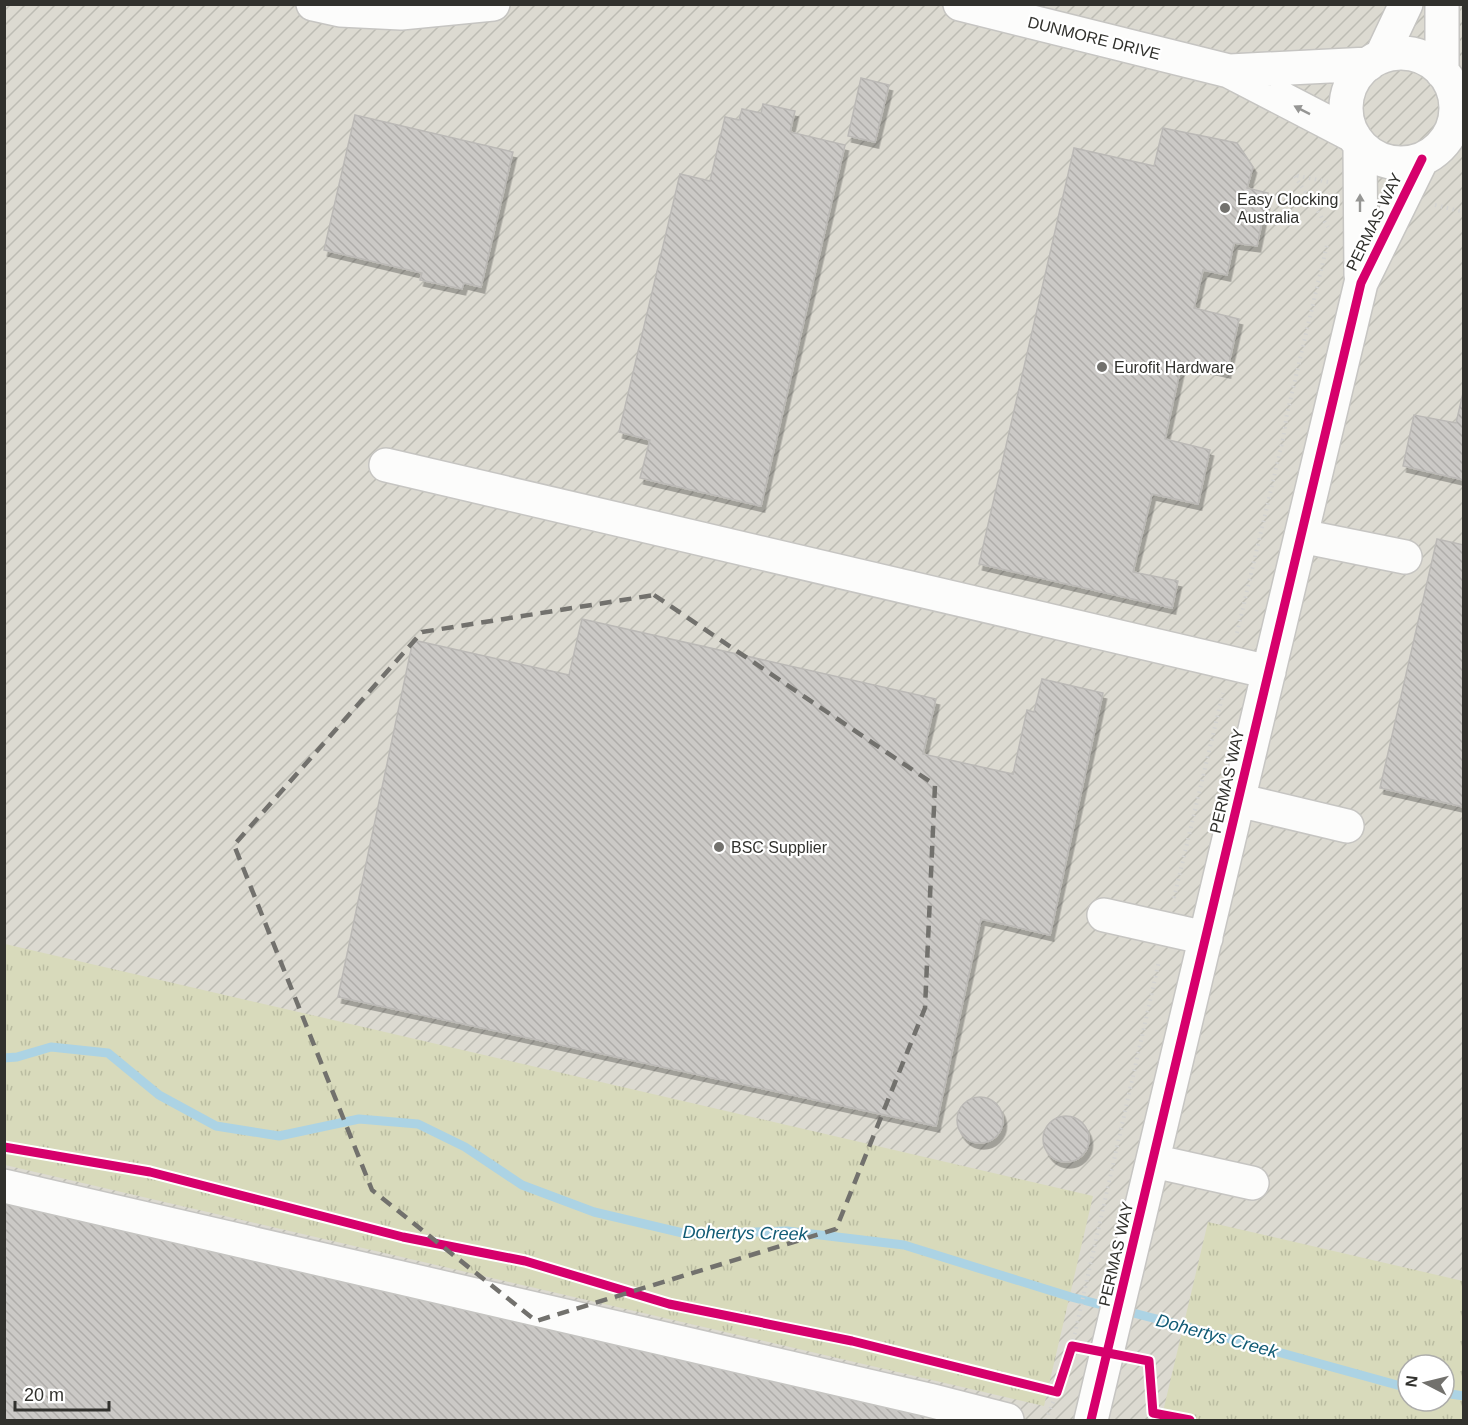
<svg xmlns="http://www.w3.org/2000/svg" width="1468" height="1425" font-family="Arial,sans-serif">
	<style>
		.industrial { fill: url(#industrial-furrows); fill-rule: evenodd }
		.park { fill: url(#park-tufts); fill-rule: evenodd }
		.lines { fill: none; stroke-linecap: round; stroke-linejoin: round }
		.stream { stroke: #acd3e4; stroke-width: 9 }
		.building { fill: url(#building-back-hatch); stroke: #bbb9b6; stroke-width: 1.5; filter: url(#shadow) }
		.minor-casing { stroke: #c6c5c2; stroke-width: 36 }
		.path { stroke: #d3d3d1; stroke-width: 4; stroke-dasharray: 1.5 4.5; stroke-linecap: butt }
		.minor { stroke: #fcfcfb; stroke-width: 33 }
		.cycleway-casing { stroke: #fff; stroke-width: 13 }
		.cycleway { stroke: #d6006c; stroke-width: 9 }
		.oneway { fill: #969694 }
		.marked { fill: none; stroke: #72716d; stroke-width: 4.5; stroke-dasharray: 12 8; stroke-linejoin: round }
		.poi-dot { fill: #72716d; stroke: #fff; stroke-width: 2 }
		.labels { text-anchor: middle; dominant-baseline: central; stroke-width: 4.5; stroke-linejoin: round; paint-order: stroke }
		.street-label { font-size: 16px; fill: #31312d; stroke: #fff }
		.poi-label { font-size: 16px; fill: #31312d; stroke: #fff; text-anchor: start }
		.water-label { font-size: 18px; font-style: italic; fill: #115b75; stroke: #fff }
	</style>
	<defs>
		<pattern id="industrial-furrows" width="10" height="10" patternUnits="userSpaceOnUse" patternTransform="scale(1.5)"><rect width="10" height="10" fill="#dcdad1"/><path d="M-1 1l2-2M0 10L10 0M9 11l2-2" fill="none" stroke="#bdbcb4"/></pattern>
		<pattern id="park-tufts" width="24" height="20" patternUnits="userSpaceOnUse" patternTransform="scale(1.5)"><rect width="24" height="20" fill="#d8dabb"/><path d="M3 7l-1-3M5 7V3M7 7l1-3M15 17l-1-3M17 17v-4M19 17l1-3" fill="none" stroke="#babca1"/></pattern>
		<pattern id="building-back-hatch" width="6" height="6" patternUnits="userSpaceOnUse" patternTransform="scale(1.5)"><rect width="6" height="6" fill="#cbc9c6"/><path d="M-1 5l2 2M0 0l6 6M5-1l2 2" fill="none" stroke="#afadaa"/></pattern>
		<filter id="shadow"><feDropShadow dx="3.5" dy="6" stdDeviation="0" flood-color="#0004"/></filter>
	</defs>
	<rect width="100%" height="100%" fill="#eae9e4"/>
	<path class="industrial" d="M 5,5 L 1463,5 L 1463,1420 L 5,1420 ZM 1408,1365 L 1444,1365 L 1444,1401 L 1408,1401 Z"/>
	<path class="park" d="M 5,944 L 1093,1196 L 1044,1406 L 5,1165 Z
		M 1208,1222 L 1463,1281 L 1463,1420 L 1161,1420 ZM 1408,1365 L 1444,1365 L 1444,1401 L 1408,1401 Z"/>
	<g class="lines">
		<path class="stream" d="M 4,1058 L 17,1057 L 51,1047 L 108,1053 L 159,1095 L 216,1126 L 279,1136 L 359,1119 L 418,1124 L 465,1147 L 522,1185 L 594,1212 L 687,1234 L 787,1231 L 904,1245 L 1071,1297 L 1184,1326 L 1408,1388
			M 1444,1393 L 1464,1396"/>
	</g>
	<path class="building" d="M 861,78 L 889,85 L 875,142 L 848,136 Z
		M 763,104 L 795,111 L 790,132 L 845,145 L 761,506 L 640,478 L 650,440 L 619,432 L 680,174 L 710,181 L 725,117 L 739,120 L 742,109 L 761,113 Z
		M 355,115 L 513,152 L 481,287 L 464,283 L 462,289 L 420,280 L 422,273 L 324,250 Z
		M 1163,128 L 1237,143 L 1253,167 L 1247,188 L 1268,193 L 1257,246 L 1234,243 L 1227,275 L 1203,270 L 1194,308 L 1239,319 L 1227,372 L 1182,362 L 1165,439 L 1210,450 L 1198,504 L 1152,494 L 1133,572 L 1178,581 L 1172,608 L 979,564 L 1074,148 L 1154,166 Z
		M 1464,389 L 1464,480 L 1403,466 L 1414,415 L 1456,423 Z
		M 1437,539 L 1464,545 L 1464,807 L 1380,788 Z
		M 582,619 L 936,699 L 923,754 L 1013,774 L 1027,710 L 1034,712 L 1042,679 L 1103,693 L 1050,935 L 981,919 L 936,1126 L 338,997 L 413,640 L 569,675 Z
		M957 1120a23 23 0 1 1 46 0a23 23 0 1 1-46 0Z
		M1043 1139a23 23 0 1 1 46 0a23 23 0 1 1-46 0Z
		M 4,1201 L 924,1416 L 923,1420 L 4,1420 Z"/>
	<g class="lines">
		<defs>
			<path id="minor" d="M 313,4 L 340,10 L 401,13 L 493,4
				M 960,4 L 1229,71 L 1354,136
				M 1442,4 L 1442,72
				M1346 108a55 55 0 1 1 110 0a55 55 0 1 1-110 0Z
				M 1381,57 L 1406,4
				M 1230,71 L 1369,64
				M 1360,145 L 1361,275
				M 386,465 L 1269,672
				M 1301,536 L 1405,557
				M 1238,800 L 1347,826
				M 1104,915 L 1206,938
				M 1153,1161 L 1252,1183
				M 4,1186 L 929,1400 L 1007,1420
				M 1091,1420 L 1361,283 L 1422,159"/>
		</defs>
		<use href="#minor" class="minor-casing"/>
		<path class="path" d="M 1328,182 L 1294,175 L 1328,227
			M 1435,205 L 1464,212
			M 1237,633 L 1283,439 L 1287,414 L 1327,245
			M 1174,898 L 1223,693
			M 1072,1346 L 1159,961
			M 1046,1420 L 1057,1392
			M 1155,1420 L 1156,1414"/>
		<use href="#minor" class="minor"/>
		<defs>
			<path id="cycleway" d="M 4,1147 L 150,1172 L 403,1237 L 525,1261 L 669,1304 L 852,1341 L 1057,1392 L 1072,1346 L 1149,1361 L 1153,1413 L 1190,1420
				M 1091,1420 L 1361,283 L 1422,159"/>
		</defs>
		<use href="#cycleway" class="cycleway-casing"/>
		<use href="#cycleway" class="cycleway"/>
	</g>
	<defs><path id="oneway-solid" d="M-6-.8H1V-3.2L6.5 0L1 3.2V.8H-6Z" transform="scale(1.5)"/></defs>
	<g class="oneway">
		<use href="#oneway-solid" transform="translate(1302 110) rotate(-153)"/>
		<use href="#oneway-solid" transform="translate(1360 203) rotate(-90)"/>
	</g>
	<path class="marked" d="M 654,595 L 935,785 L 925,1008 L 836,1229 L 536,1321 L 372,1190 L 234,845 L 422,632 Z"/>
	<g class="poi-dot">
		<circle cx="1225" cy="208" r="6"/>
		<circle cx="1102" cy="367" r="6"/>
		<circle cx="719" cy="847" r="6"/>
	</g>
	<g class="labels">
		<g class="street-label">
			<text transform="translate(1094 38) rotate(14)">DUNMORE DRIVE</text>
			<text transform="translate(1374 222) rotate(-64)">PERMAS WAY</text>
			<text transform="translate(1227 781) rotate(-77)">PERMAS WAY</text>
			<text transform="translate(1116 1254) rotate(-77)">PERMAS WAY</text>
		</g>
		<g class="poi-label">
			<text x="1237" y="199">Easy Clocking<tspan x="1237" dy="18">Australia</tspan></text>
			<text x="1114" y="367">Eurofit Hardware</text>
			<text x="731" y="847">BSC Supplier</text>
		</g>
		<g class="water-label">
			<text transform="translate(745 1233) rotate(1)">Dohertys Creek</text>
			<text transform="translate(1217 1336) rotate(15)">Dohertys Creek</text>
		</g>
	</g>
	<rect width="1468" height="1425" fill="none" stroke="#31312d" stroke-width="12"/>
	<g transform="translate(1426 1383) rotate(277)"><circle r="28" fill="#ffffff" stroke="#adadab" stroke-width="1.5"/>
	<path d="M0-4.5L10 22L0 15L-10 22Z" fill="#72716d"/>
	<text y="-9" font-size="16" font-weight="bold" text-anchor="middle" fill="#31312d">N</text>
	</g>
	<path d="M15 1401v9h94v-9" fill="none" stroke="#31312d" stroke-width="3"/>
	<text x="24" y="1401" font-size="18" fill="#31312d" stroke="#ffffff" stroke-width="4.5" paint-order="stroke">20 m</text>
</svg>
